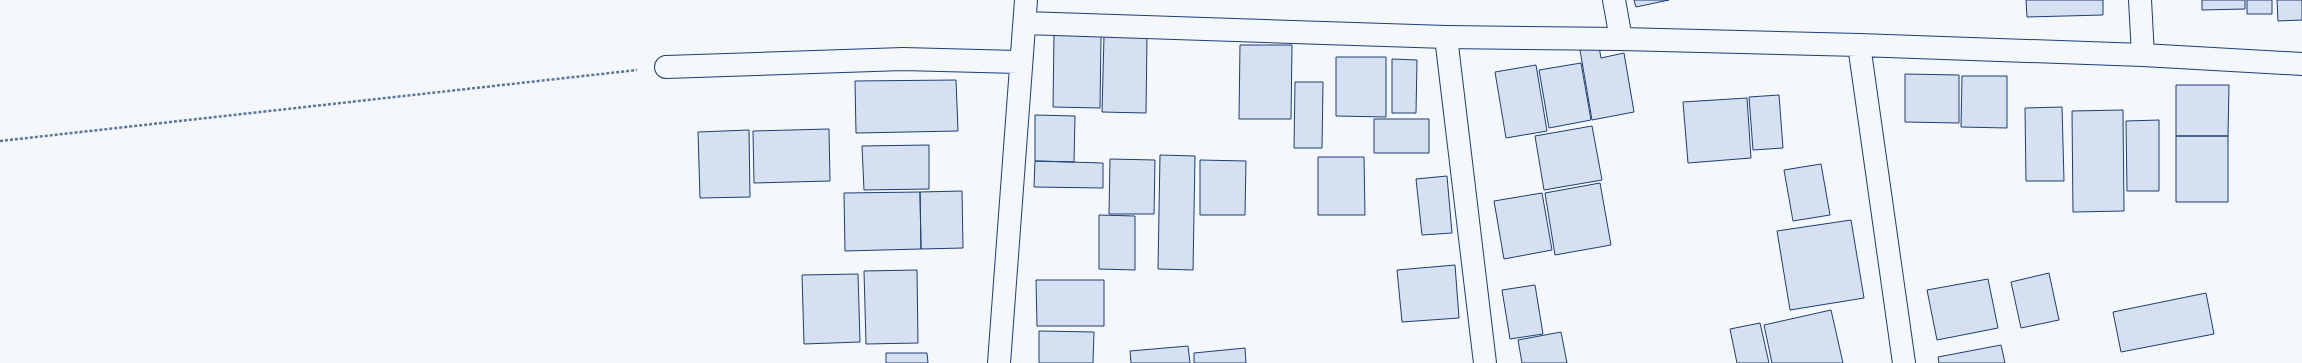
<svg xmlns="http://www.w3.org/2000/svg" width="2302" height="363" font-family="Arial,sans-serif">
	<style>
		.building { fill: #d5e0f0; stroke: #1d3f73 }
		.lines { fill: none; stroke-linecap: round; stroke-linejoin: round }
		.minor-casing { stroke: #1d3f73; stroke-width: 24 }
		.path { stroke: #5e769c; stroke-width: 2.5; stroke-dasharray: 3 2; stroke-linecap: butt }
		.minor { stroke: #f4f7fb; stroke-width: 22 }
	</style>
	<rect width="100%" height="100%" fill="#f4f7fb"/>
	<path class="building" d="M 1634,0 L 1669,0 L 1636,7 Z
		M 2026,0 L 2103,0 L 2103,15 L 2027,17 Z
		M 2202,0 L 2245,0 L 2245,9 L 2202,10 Z
		M 2247,0 L 2272,0 L 2272,14 L 2247,14 Z
		M 2277,0 L 2302,0 L 2302,20 L 2278,21 Z
		M 1054,35 L 1101,36 L 1100,108 L 1053,107 Z
		M 1104,36 L 1147,37 L 1146,113 L 1102,112 Z
		M 1240,45 L 1292,45 L 1291,119 L 1239,119 Z
		M 1599,47 L 1601,58 L 1624,53 L 1634,112 L 1592,120 L 1580,50 Z
		M 1336,57 L 1386,57 L 1386,117 L 1336,116 Z
		M 1392,59 L 1417,60 L 1416,113 L 1392,113 Z
		M 1581,63 L 1591,120 L 1549,128 L 1539,70 Z
		M 1536,65 L 1547,131 L 1506,138 L 1495,72 Z
		M 1905,74 L 1959,75 L 1959,123 L 1905,122 Z
		M 1962,76 L 2007,76 L 2007,128 L 1961,127 Z
		M 956,80 L 958,131 L 856,133 L 855,81 Z
		M 1295,82 L 1323,82 L 1322,148 L 1294,148 Z
		M 2176,85 L 2229,85 L 2228,136 L 2176,136 Z
		M 1779,95 L 1783,148 L 1753,150 L 1749,97 Z
		M 1747,98 L 1751,158 L 1688,163 L 1683,102 Z
		M 2062,107 L 2064,181 L 2026,181 L 2025,108 Z
		M 2123,110 L 2124,211 L 2073,212 L 2072,111 Z
		M 1035,115 L 1075,116 L 1074,162 L 1035,161 Z
		M 1374,119 L 1429,119 L 1429,153 L 1374,153 Z
		M 2159,120 L 2159,191 L 2127,191 L 2126,121 Z
		M 1592,126 L 1602,180 L 1544,190 L 1535,136 Z
		M 829,129 L 830,181 L 754,183 L 753,131 Z
		M 749,130 L 750,197 L 700,198 L 698,132 Z
		M 2176,136 L 2228,136 L 2228,202 L 2176,202 Z
		M 929,145 L 929,189 L 864,190 L 862,146 Z
		M 1160,155 L 1195,156 L 1193,270 L 1158,269 Z
		M 1318,157 L 1364,157 L 1365,215 L 1318,215 Z
		M 1110,159 L 1155,160 L 1154,214 L 1109,214 Z
		M 1200,160 L 1246,161 L 1245,215 L 1200,215 Z
		M 1035,161 L 1103,163 L 1103,188 L 1034,187 Z
		M 1821,164 L 1830,215 L 1793,221 L 1784,170 Z
		M 1447,176 L 1452,233 L 1422,235 L 1416,179 Z
		M 1600,183 L 1611,245 L 1555,255 L 1545,193 Z
		M 962,191 L 963,248 L 921,249 L 920,192 Z
		M 920,192 L 921,249 L 845,251 L 844,193 Z
		M 1542,193 L 1552,250 L 1504,259 L 1494,201 Z
		M 1099,215 L 1135,216 L 1135,270 L 1099,269 Z
		M 1851,220 L 1864,298 L 1790,310 L 1777,231 Z
		M 1455,265 L 1459,318 L 1402,322 L 1397,270 Z
		M 917,270 L 918,343 L 866,344 L 864,271 Z
		M 2049,273 L 2059,320 L 2021,328 L 2011,282 Z
		M 858,274 L 860,342 L 804,344 L 802,275 Z
		M 1988,279 L 1998,328 L 1937,340 L 1927,290 Z
		M 1036,280 L 1104,280 L 1104,326 L 1037,326 Z
		M 1535,285 L 1543,334 L 1510,339 L 1502,290 Z
		M 2206,293 L 2214,334 L 2121,352 L 2113,312 Z
		M 1831,310 L 1843,363 L 1772,363 L 1764,325 Z
		M 1760,323 L 1769,363 L 1737,363 L 1730,329 Z
		M 1039,331 L 1094,332 L 1093,363 L 1039,363 Z
		M 1561,332 L 1567,363 L 1522,363 L 1518,340 Z
		M 2001,345 L 2005,363 L 1939,363 L 1938,357 Z
		M 1188,346 L 1190,363 L 1131,363 L 1130,351 Z
		M 1245,348 L 1246,363 L 1194,363 L 1194,353 Z
		M 886,353 L 927,353 L 928,363 L 886,363 Z"/>
	<g class="lines">
		<defs>
			<path id="minor" d="M 1614,0 L 1621,39
				M 2140,0 L 2143,55
				M 1025,23 L 1446,37 L 1621,39 L 1859,45 L 2143,55 L 2302,64
				M 1446,37 L 1485,363
				M 1859,45 L 1904,363
				M 666,67 L 903,59 L 1021,62
				M 999,363 L 1026,0"/>
		</defs>
		<use href="#minor" class="minor-casing"/>
		<path class="path" d="M 0,141 L 637,70"/>
		<use href="#minor" class="minor"/>
	</g>
</svg>
